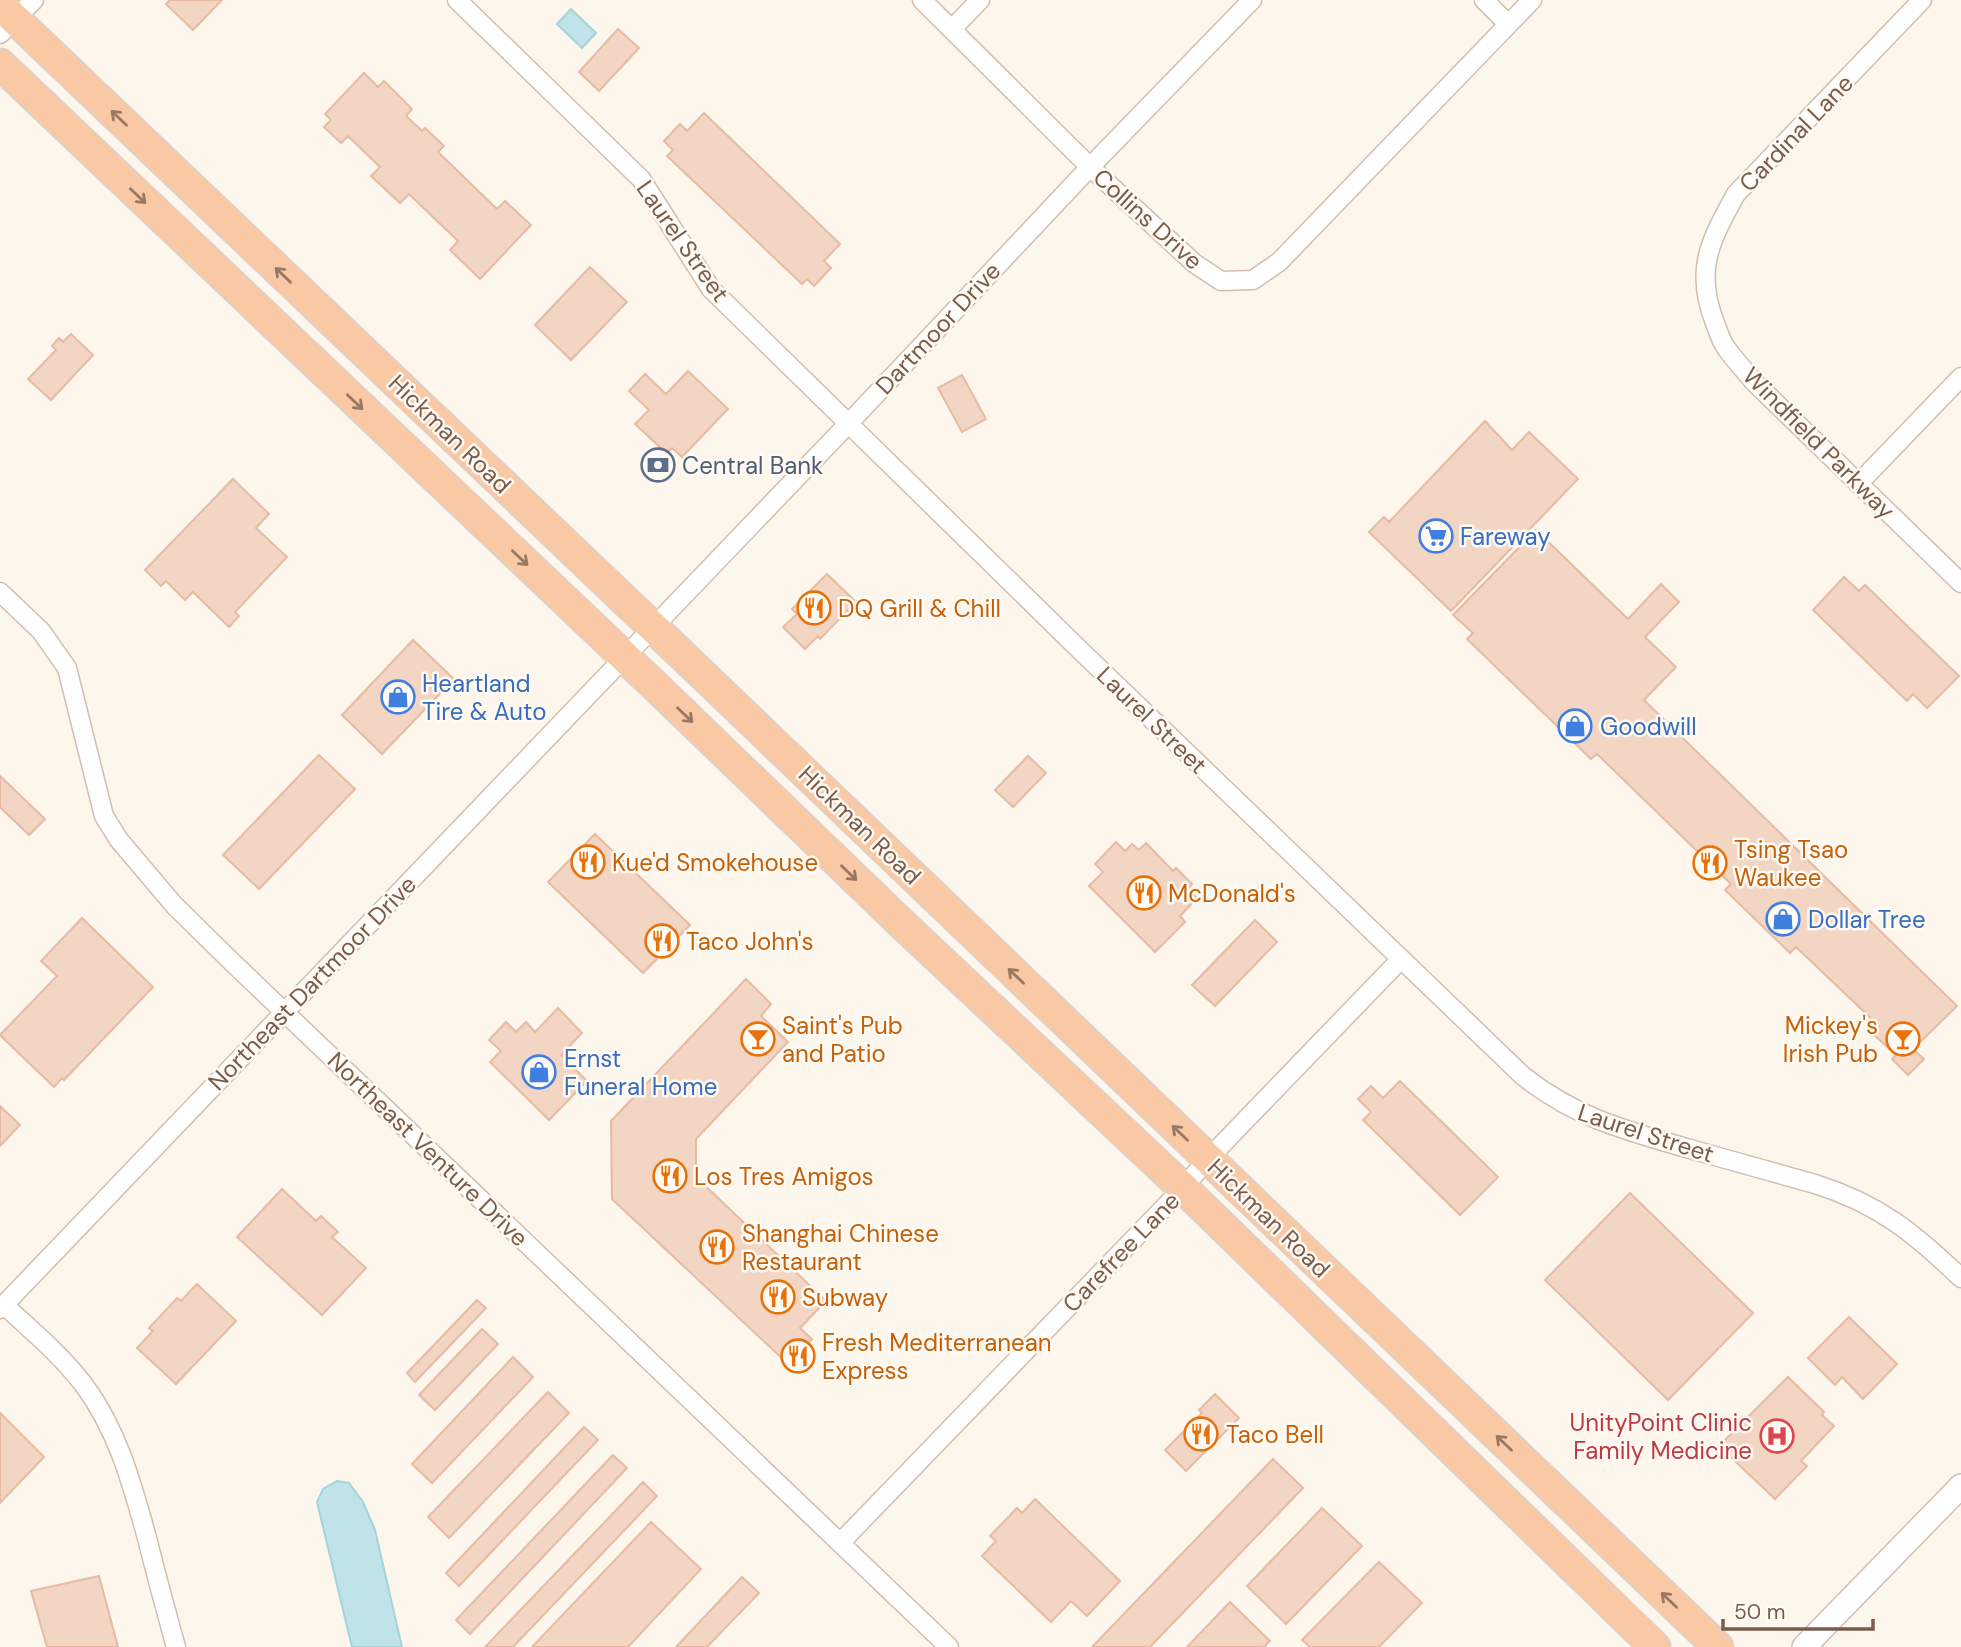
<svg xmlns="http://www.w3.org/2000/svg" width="1961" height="1647" font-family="'DM Sans',sans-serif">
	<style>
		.water { fill: #bfe3e8; stroke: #a5d3da; stroke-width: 2 }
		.building { fill: #f3d5c3; stroke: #e6bba3; stroke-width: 2 }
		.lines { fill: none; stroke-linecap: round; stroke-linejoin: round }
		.minor-casing { stroke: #d1beb0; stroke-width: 21 }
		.tertiary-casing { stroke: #d1beb0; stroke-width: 26 }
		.trunk-casing { stroke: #dad1cd; stroke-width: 33 }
		.minor { stroke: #fff; stroke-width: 18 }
		.tertiary { stroke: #fff; stroke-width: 23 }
		.trunk { stroke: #f9c8a4; stroke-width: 30 }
		.oneway { stroke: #9a7763 }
		.labels { text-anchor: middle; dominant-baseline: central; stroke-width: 5; stroke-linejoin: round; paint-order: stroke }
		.street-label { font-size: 24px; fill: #7a5c4d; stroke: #fffaf3 }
		.service-label { font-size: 24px; fill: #4e5e75; stroke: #fffaf3; text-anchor: start }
		.shop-label { font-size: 24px; fill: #366cbe; stroke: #fffaf3; text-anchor: start }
		.food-label { font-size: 24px; fill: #c56008; stroke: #fffaf3; text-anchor: start }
		.health-label { font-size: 24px; fill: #be3a42; stroke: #fffaf3; text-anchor: end }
	</style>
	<rect width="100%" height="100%" fill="#fdf6ec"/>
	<path class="water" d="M 571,9 L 596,33 L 582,48 L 557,24 Z
		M 337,1481 L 349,1483 L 363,1502 L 375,1530 L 402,1647 L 352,1647 L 317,1502 L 323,1489 Z"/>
	<path class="building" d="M 170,0 L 222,0 L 193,30 L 166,4 Z
		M 618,29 L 639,48 L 599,91 L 579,72 Z
		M 364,73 L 378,87 L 384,81 L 412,109 L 406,116 L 422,131 L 425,128 L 444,146 L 438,152 L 497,209 L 505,201 L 531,225 L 480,279 L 450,250 L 458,241 L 409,194 L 400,203 L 371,176 L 380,167 L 348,136 L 341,143 L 324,127 L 331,120 L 325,114 Z
		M 704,113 L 840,244 L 824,261 L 831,268 L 814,286 L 807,279 L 802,284 L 667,156 L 673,150 L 664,141 L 680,124 L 687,131 Z
		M 590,267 L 627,302 L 571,360 L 535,325 Z
		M 71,334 L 93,355 L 51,400 L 28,379 L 56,350 L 52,346 L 59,338 L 63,342 Z
		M 688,371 L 728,409 L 682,457 L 672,448 L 666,453 L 635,424 L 649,410 L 629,391 L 645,374 L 666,394 Z
		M 962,375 L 986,419 L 962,432 L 938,388 Z
		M 1485,421 L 1512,450 L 1529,432 L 1578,479 L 1451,611 L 1369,532 L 1384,517 L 1389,522 Z
		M 233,479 L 269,514 L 256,528 L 287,557 L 235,612 L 239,616 L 229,627 L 193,592 L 185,600 L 166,581 L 161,586 L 145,570 Z
		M 1536,530 L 1628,619 L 1661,584 L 1679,602 L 1645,637 L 1676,667 L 1644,700 L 1957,1006 L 1913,1049 L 1924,1059 L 1908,1075 L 1892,1059 L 1896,1055 L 1872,1033 L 1879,1026 L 1796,947 L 1790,953 L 1725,890 L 1731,884 L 1597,754 L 1591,759 L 1467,639 L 1473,633 L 1453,615 Z
		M 827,574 L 856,602 L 820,639 L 818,636 L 805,649 L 783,627 L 797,614 L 792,609 Z
		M 1844,577 L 1859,591 L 1865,585 L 1959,676 L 1927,708 L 1913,694 L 1907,701 L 1813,610 Z
		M 413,640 L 454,679 L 382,754 L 342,715 Z
		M 319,755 L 355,789 L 259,889 L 223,855 Z
		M 1028,756 L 1046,773 L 1013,807 L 995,790 Z
		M 0,776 L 45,819 L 29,835 L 0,807 Z
		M 595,834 L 690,925 L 643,973 L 548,882 Z
		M 1116,842 L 1125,851 L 1132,844 L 1139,850 L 1146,843 L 1173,871 L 1176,868 L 1192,884 L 1188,889 L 1197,898 L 1180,916 L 1185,922 L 1155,952 L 1089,886 L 1103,872 L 1095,864 Z
		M 82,918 L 153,987 L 64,1080 L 62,1078 L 54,1087 L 0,1035 L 57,976 L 41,961 Z
		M 1255,920 L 1277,942 L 1215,1006 L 1192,985 Z
		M 746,979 L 771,1004 L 761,1016 L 788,1042 L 696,1139 L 696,1177 L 826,1301 L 800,1328 L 812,1339 L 788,1364 L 612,1199 L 611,1121 Z
		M 558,1008 L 582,1033 L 561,1055 L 587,1081 L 549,1120 L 490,1062 L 501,1051 L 489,1040 L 506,1022 L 516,1032 L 526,1022 L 535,1032 Z
		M 1400,1081 L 1498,1177 L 1460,1215 L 1363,1120 L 1371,1112 L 1358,1099 L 1371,1086 L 1383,1098 Z
		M 0,1106 L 20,1125 L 0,1146 Z
		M 282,1189 L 316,1221 L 321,1216 L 338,1232 L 332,1237 L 366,1268 L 322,1315 L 237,1237 Z
		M 1630,1193 L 1753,1313 L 1668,1400 L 1545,1280 Z
		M 197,1284 L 236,1321 L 176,1384 L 137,1348 L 153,1331 L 149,1328 L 177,1298 L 181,1301 Z
		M 477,1300 L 486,1308 L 415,1382 L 407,1373 Z
		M 1849,1317 L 1897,1364 L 1863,1399 L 1842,1377 L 1835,1385 L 1808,1358 Z
		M 482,1329 L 498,1344 L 435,1410 L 419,1395 Z
		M 513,1357 L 533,1377 L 432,1483 L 412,1464 Z
		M 1788,1377 L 1824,1412 L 1822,1415 L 1834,1426 L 1801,1461 L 1807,1466 L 1775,1499 L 1719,1446 Z
		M 548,1392 L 569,1413 L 449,1538 L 428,1517 Z
		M 1215,1394 L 1239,1418 L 1186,1471 L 1165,1450 L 1202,1413 L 1199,1410 Z
		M 0,1413 L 44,1457 L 0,1503 Z
		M 584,1427 L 598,1440 L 459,1586 L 446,1573 Z
		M 613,1455 L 627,1468 L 470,1634 L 456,1620 Z
		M 1273,1459 L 1303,1488 L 1150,1647 L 1092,1647 Z
		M 643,1482 L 657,1496 L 513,1647 L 485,1647 Z
		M 1035,1499 L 1120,1581 L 1087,1616 L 1071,1601 L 1051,1622 L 982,1556 L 996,1541 L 990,1536 L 1017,1508 L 1022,1513 Z
		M 1322,1508 L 1362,1546 L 1286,1624 L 1247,1586 Z
		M 651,1522 L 701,1569 L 628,1647 L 532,1647 Z
		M 1379,1562 L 1422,1603 L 1379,1647 L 1310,1647 L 1302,1640 Z
		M 99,1576 L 118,1647 L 47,1647 L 31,1591 Z
		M 742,1577 L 759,1593 L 707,1647 L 676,1647 Z
		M 1230,1602 L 1270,1641 L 1264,1647 L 1187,1647 Z"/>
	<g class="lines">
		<defs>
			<path id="minor" d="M 457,0 L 641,179 L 711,289 L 1084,654 L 1523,1076 C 1576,1118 1627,1131 1690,1149 C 1732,1161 1773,1172 1815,1184 C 1879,1204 1914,1233 1961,1278
				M 922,0 L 1090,167 L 1194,263 L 1221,281 L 1253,280 L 1279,262 L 1532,0
				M 1484,0 L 1508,24
				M 1922,0 L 1736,194 C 1710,241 1694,270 1715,323 C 1718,331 1721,341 1726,348 C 1735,360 1745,371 1754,382 L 1961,583
				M 952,29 L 980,0
				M 0,34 L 34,0
				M 1858,484 L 1961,377
				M 0,592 L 41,631 L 67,668 L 104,816 L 119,840 L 174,905 L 233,963 L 949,1647
				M 4,1305 C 31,1330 61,1355 84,1385 C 118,1431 132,1484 147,1538 C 156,1574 166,1611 176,1647
				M 0,1309 L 848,424 L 1090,167 L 1252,0
				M 840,1543 L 1183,1188 L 1207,1160 L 1401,959"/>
			<path id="tertiary" d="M 1804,1647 L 1961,1486"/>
			<path id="trunk" d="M 0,5 L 681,654 L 1718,1647
				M 0,64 L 652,683 L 901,923 L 1183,1188 L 1655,1647"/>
		</defs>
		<use href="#minor" class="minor-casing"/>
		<use href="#tertiary" class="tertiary-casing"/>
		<use href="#trunk" class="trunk-casing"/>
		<use href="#minor" class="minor"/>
		<use href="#tertiary" class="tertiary"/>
		<use href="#trunk" class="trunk"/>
	</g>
	<defs><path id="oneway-shaft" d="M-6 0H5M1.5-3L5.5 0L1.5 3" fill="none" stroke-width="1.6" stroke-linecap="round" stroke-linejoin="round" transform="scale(1.75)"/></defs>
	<g class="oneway">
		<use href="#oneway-shaft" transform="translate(119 118) rotate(-136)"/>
		<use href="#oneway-shaft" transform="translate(138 196) rotate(44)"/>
		<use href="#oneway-shaft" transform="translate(283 275) rotate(-136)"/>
		<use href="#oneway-shaft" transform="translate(355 402) rotate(43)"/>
		<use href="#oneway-shaft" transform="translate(520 558) rotate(43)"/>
		<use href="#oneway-shaft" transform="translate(685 715) rotate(44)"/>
		<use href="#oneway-shaft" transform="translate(849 873) rotate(44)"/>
		<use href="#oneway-shaft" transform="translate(1016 976) rotate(-136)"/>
		<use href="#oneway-shaft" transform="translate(1180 1133) rotate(-136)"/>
		<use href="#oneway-shaft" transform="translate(1504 1443) rotate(-136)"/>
		<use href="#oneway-shaft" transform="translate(1669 1600) rotate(-136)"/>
	</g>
	<defs>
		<symbol id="bank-ring" viewBox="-11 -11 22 22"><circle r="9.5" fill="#fffaf3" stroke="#5c6f8a" stroke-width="1.5"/><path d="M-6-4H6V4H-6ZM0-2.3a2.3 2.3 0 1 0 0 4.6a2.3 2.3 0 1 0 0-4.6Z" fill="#5c6f8a"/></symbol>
		<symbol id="supermarket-ring" viewBox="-11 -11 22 22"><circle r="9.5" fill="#fffaf3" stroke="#3f7fe0" stroke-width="1.5"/><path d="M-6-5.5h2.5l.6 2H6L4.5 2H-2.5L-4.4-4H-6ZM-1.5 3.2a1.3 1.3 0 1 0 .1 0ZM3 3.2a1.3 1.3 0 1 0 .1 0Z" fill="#3f7fe0"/></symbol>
		<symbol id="restaurant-ring" viewBox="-11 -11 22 22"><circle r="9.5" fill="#fffaf3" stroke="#e8710a" stroke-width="1.5"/><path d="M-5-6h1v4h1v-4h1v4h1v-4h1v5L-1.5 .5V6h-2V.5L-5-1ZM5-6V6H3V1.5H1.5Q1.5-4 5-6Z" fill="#e8710a"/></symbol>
		<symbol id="shop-ring" viewBox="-11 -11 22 22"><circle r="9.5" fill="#fffaf3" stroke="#3f7fe0" stroke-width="1.5"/><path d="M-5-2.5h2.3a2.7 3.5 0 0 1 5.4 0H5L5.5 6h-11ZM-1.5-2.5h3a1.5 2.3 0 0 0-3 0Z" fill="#3f7fe0"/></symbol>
		<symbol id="bar-ring" viewBox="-11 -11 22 22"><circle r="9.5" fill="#fffaf3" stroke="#e8710a" stroke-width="1.5"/><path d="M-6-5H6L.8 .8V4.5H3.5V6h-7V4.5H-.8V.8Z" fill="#e8710a"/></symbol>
		<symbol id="hospital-ring" viewBox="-11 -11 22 22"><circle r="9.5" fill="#fffaf3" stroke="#e0444e" stroke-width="1.5"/><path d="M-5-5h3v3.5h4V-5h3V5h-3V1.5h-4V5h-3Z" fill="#e0444e"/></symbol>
	</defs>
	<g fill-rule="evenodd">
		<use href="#bank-ring" x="639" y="446" width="38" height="38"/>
		<use href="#supermarket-ring" x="1417" y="517" width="38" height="38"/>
		<use href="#restaurant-ring" x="795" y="589" width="38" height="38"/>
		<use href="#shop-ring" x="379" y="678" width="38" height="38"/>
		<use href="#shop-ring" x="1556" y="707" width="38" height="38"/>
		<use href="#restaurant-ring" x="569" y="843" width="38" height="38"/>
		<use href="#restaurant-ring" x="1691" y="844" width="38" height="38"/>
		<use href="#restaurant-ring" x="1125" y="874" width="38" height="38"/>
		<use href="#shop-ring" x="1764" y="900" width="38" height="38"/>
		<use href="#restaurant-ring" x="643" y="922" width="38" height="38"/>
		<use href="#bar-ring" x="739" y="1020" width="38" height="38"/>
		<use href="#bar-ring" x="1884" y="1020" width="38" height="38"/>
		<use href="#shop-ring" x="520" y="1053" width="38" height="38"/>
		<use href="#restaurant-ring" x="651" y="1157" width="38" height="38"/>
		<use href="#restaurant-ring" x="698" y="1228" width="38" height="38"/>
		<use href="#restaurant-ring" x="759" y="1278" width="38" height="38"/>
		<use href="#restaurant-ring" x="779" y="1337" width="38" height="38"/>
		<use href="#restaurant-ring" x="1182" y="1415" width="38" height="38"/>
		<use href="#hospital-ring" x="1758" y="1417" width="38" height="38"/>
	</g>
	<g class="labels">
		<g class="street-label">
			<text transform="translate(1796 133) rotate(-46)">Cardinal Lane</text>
			<text transform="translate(1148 219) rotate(42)">Collins Drive</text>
			<text transform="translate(683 241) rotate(55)">Laurel Street</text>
			<text transform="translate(938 328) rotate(-47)">Dartmoor Drive</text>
			<text transform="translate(450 434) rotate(44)">Hickman Road</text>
			<text transform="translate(1819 443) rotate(45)">Windfield Parkway</text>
			<text transform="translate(1152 720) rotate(44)">Laurel Street</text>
			<text transform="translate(860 825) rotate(44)">Hickman Road</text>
			<text transform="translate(312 983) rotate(-46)">Northeast Dartmoor Drive</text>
			<text transform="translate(1646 1133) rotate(18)">Laurel Street</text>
			<text transform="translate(428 1149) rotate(44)">Northeast Venture Drive</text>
			<text transform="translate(1269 1218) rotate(44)">Hickman Road</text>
			<text transform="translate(1121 1252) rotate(-46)">Carefree Lane</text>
		</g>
		<g class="service-label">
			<text x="682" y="465">Central Bank</text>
		</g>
		<g class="shop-label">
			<text x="1460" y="536">Fareway</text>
			<text x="422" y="683">Heartland<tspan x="422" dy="28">Tire &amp; Auto</tspan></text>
			<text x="1600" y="726">Goodwill</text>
			<text x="1808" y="919">Dollar Tree</text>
			<text x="564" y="1058">Ernst<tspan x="564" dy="28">Funeral Home</tspan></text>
		</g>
		<g class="food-label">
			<text x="838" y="608">DQ Grill &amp; Chill</text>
			<text x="1734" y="849">Tsing Tsao<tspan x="1734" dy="28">Waukee</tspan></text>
			<text x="612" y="862">Kue'd Smokehouse</text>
			<text x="1168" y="893">McDonald's</text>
			<text x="686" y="941">Taco John's</text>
			<text x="782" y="1025">Saint's Pub<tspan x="782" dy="28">and Patio</tspan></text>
			<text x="1878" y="1025" text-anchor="end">Mickey's<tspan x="1878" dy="28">Irish Pub</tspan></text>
			<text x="694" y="1176">Los Tres Amigos</text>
			<text x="742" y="1233">Shanghai Chinese<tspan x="742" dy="28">Restaurant</tspan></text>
			<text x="802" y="1297">Subway</text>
			<text x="822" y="1342">Fresh Mediterranean<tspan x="822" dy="28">Express</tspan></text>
			<text x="1226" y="1434">Taco Bell</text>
		</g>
		<g class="health-label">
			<text x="1752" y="1422">UnityPoint Clinic<tspan x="1752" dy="28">Family Medicine</tspan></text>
		</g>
	</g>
	<path d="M1723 1619v10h150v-10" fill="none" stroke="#7a5c4d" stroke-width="3.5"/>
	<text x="1734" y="1619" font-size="21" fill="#7a5c4d" stroke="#fffaf3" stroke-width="5" paint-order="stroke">50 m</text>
</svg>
